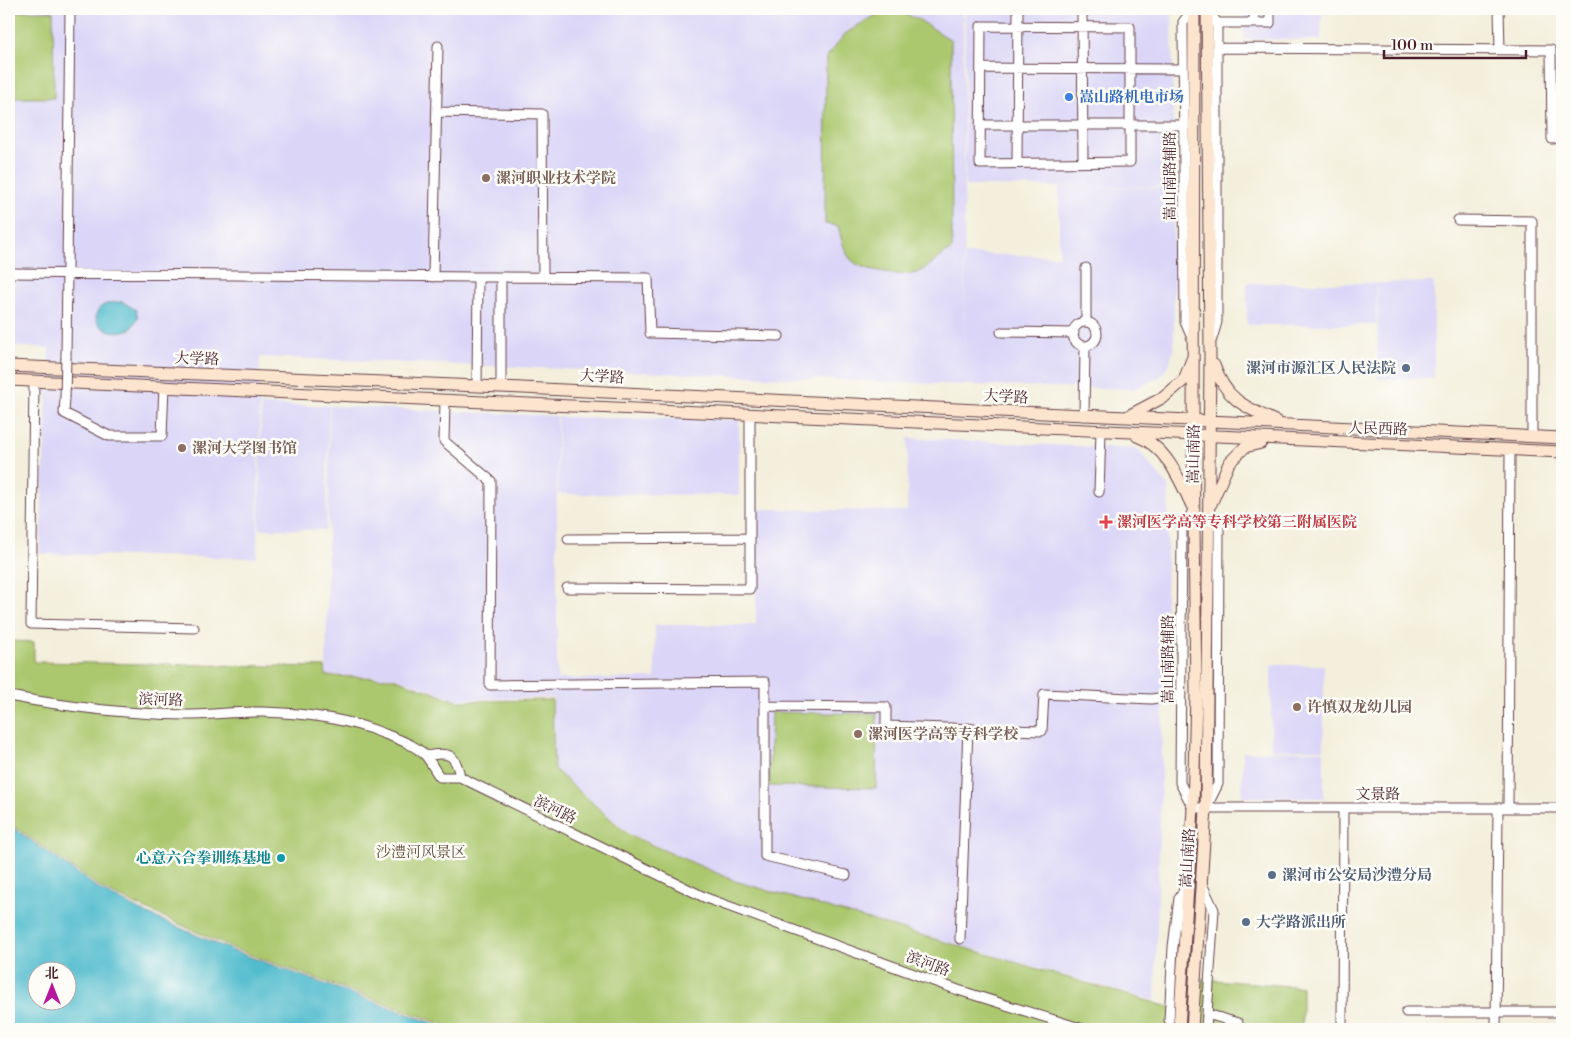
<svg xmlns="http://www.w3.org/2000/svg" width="1571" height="1038" font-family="'Libre Bodoni','Noto Serif SC',serif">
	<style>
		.built { fill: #dbd6f7 }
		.green { fill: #abc86e; stroke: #7a744c }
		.water { fill: #51bccd; stroke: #4e6e7c; fill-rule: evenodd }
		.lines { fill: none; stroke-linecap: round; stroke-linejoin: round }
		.street-casing { stroke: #633e46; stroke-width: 11 }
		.secondary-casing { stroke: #633e46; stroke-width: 13 }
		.street { stroke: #fff; stroke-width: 9 }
		.secondary { stroke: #fbe5cf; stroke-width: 11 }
		.street-bridge-casing { stroke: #633e46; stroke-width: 11; stroke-linecap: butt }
		.street-bridge { stroke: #fff; stroke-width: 9 }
		.shop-dot { fill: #3f7fe0; stroke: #fdfcf7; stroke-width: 2 }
		.education-dot { fill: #8d6e63; stroke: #fdfcf7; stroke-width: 2 }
		.service-dot { fill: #5c6f8a; stroke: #fdfcf7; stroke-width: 2 }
		.health-dot { fill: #e0444e; stroke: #fdfcf7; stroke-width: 2 }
		.culture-dot { fill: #0f9aa8; stroke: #fdfcf7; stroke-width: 2 }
		.labels { text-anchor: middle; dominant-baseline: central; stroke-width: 5; stroke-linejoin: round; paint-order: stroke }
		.shop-label { font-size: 15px; font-weight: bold; fill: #366cbe; stroke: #fdfcf7; text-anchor: start }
		.street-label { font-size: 15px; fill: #4a1f2b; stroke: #fdfcf7 }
		.education-label { font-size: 15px; font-weight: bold; fill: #785e54; stroke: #fdfcf7; text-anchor: start }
		.service-label { font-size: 15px; font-weight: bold; fill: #4e5e75; stroke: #fdfcf7; text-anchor: start }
		.health-label { font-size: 15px; font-weight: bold; fill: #be3a42; stroke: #fdfcf7; text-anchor: start }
		.park-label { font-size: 15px; fill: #67523f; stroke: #fdfcf7 }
		.culture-label { font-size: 15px; font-weight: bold; fill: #0d838f; stroke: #fdfcf7; text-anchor: end }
	</style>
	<rect width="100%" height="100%" fill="#fdfcf7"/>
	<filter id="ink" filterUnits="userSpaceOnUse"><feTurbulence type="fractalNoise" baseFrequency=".02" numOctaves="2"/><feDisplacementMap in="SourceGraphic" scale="10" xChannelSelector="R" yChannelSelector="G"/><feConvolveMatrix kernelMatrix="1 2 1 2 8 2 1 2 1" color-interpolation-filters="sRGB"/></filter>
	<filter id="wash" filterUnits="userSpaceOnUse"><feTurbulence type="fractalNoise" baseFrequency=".0096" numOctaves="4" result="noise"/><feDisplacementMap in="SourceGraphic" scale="20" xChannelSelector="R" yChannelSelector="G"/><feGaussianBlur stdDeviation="1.12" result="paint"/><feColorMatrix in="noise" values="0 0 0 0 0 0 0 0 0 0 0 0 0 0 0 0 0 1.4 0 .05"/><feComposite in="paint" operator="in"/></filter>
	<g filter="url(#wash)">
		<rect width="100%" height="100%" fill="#f3efdc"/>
		<path class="built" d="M 9,9 L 963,9 L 965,385 L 260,357 L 257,558 L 40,554 L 49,348 L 9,346 Z
			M 965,9 L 1172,9 L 1174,187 L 965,186 Z
			M 1244,9 L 1322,9 L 1321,40 L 1244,39 Z
			M 1059,187 L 1173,188 L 1174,345 L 1170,363 L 1160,377 L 1134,389 L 965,385 L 965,254 L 1059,256 Z
			M 1434,282 L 1434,378 L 1378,379 L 1377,283 Z
			M 1247,283 L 1376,283 L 1376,325 L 1247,325 Z
			M 261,405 L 329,406 L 326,530 L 259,529 Z
			M 330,406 L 557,416 L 557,679 L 655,678 L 655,625 L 756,625 L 756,509 L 907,511 L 908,438 L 1137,449 L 1169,487 L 1155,1001 L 735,881 L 630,834 L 554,769 L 553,698 L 457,699 L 393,677 L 326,675 Z
			M 558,417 L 739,420 L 739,495 L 558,494 Z
			M 1271,665 L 1324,665 L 1324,749 L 1271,750 Z
			M 1324,751 L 1324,798 L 1242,797 L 1243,752 Z"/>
		<path class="green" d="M 9,11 L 53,11 L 54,98 L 9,98 Z
			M 897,12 L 916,18 L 951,40 L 952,249 C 941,255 928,269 916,273 C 907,276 894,274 885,272 C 849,266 847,261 838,226 L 825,224 L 826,58 L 845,34 L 865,21 L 879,14 Z
			M 9,641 L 34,642 L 34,662 L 325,667 L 326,676 L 393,678 L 457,701 L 552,700 L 554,769 L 629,835 L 735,881 L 1200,1016 L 1202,979 L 1302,987 L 1302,1029 L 456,1029 L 232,948 L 104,890 L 9,823 Z
			M 771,712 L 877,714 L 876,788 L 769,786 Z"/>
		<path class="water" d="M 116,302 L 123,302 L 136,310 L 138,317 L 131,329 C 97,342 80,305 116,302 Z
			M 9,825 L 102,891 L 148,914 L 231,950 L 449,1029 L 9,1029 ZM 38,970 L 68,970 L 68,1000 L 38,1000 Z"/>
	</g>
	<g filter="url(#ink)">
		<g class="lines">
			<defs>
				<path id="street" d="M 1082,9 L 1083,162
					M 1208,9 L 1217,23 L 1217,322 L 1212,339
					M 1254,9 L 1254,23
					M 1499,9 L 1500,50
					M 1213,23 L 1270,23 L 1270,9
					M 981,26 L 1130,27 L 1130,162 L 980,164 Z
					M 1217,48 L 1551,50 L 1552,139 L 1562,138
					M 981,68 L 1183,69
					M 437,112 L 542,114 L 543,277
					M 980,125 L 1188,125
					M 1017,163 L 1018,9
					M 1458,220 L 1532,221 L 1532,436
					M 9,273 L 478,277 L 477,386
					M 433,277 L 438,46
					M 478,277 L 501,277
					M 1086,322 L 1086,268
					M1073 334a12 12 0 1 1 24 0a12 12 0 1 1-24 0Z
					M 1001,332 L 1074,333
					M 1192,338 L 1185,322 L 1183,22 L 1193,9
					M 66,357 L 70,9
					M 34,382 L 31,624 L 194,628
					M 501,387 L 501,277 L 648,278 L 650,333 L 779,336
					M 65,398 L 64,413 L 109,436 L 162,436 L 164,386
					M 445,401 L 444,441 L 491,481 L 490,685 L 765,682 L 765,706 L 886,707 L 886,726 L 1042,731 L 1044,694 L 1151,699 L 1181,695
					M 1084,416 L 1085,346
					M 1099,492 L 1101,432
					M 1194,509 L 1182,530 L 1180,783 L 1193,808 L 1562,808
					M 568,539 L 749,538
					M 567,588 L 750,589 L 750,415
					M 9,696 C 67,707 126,714 186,715 C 212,715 237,711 262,712 C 305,713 346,718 385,734 C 398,739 415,745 425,755 C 431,761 434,770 440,777 L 460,777 L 706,898 L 958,990 L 1083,1029
					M 765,706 L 765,856 L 846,875
					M 426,756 C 449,751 456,754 460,777
					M 1207,806 L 1218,784 L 1219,529 L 1209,512
					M 1508,808 L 1510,450
					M 1202,884 L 1214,910 L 1206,1029
					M 960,939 L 968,728
					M 1406,1012 L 1562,1012
					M 1207,1014 L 1238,1023
					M 1169,1020 L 1173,947 L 1179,898 L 1188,883
					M 1342,1029 L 1343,808
					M 1496,1029 L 1498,808"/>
				<path id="secondary" d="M 1214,365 C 1226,400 1245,407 1277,422
					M 9,366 L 501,387 L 1562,438
					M 9,380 L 1562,452
					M 1126,417 L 1164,397 L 1184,380 L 1192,359
					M 1137,436 C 1166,446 1180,480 1192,506
					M 1211,504 L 1229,463 L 1245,447 L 1261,443
					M 1179,1029 L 1193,808 L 1196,695 L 1193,436 L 1194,9
					M 1192,1029 L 1206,809 L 1210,355 L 1207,9"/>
			</defs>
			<use href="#street" class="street-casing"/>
			<use href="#secondary" class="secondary-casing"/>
			<use href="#street" class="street"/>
			<use href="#secondary" class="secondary"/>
			<defs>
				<path id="street-bridge" d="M 65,398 L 66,357"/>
			</defs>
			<use href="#street-bridge" class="street-bridge-casing"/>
			<use href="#street-bridge" class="street-bridge"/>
		</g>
	</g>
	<circle class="shop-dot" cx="1069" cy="97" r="5"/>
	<g class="education-dot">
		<circle cx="486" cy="178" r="5"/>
		<circle cx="182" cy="448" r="5"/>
		<circle cx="1297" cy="707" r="5"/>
		<circle cx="858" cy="734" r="5"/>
	</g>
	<g class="service-dot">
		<circle cx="1406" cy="368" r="5"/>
		<circle cx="1272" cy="875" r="5"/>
		<circle cx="1246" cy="922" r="5"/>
	</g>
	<path class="health-dot" d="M1103.5 514.5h5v5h5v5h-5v5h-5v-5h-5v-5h5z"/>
	<circle class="culture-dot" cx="281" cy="858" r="5"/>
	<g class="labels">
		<g class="shop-label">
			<text x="1079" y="97">嵩山路机电市场</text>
		</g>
		<g class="street-label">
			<text transform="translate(1170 176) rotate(-90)">嵩山南路辅路</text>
			<text transform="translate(197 359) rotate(2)">大学路</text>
			<text transform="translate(602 377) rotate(3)">大学路</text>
			<text transform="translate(1006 397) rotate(3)">大学路</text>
			<text transform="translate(1378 429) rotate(2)">人民西路</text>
			<text transform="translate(1194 454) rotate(-89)">嵩山南路</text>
			<text transform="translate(1168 659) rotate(-90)">嵩山南路辅路</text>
			<text transform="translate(161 700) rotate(2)">滨河路</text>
			<text x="1378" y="794">文景路</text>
			<text transform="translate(555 810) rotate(26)">滨河路</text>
			<text transform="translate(1188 858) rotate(-86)">嵩山南路</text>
			<text transform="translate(928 964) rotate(20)">滨河路</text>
		</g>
		<g class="education-label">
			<text x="496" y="178">漯河职业技术学院</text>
			<text x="192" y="448">漯河大学图书馆</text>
			<text x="1307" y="707">许慎双龙幼儿园</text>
			<text x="868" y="734">漯河医学高等专科学校</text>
		</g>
		<g class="service-label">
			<text x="1396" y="368" text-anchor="end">漯河市源汇区人民法院</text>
			<text x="1282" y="875">漯河市公安局沙澧分局</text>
			<text x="1256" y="922">大学路派出所</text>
		</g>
		<g class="health-label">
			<text x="1117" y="522">漯河医学高等专科学校第三附属医院</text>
		</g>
		<g class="park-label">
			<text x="421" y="852">沙澧河风景区</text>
		</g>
		<g class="culture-label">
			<text x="271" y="858">心意六合拳训练基地</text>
		</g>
	</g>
	<rect width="1571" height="1038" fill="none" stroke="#fdfcf7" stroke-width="30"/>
	<g transform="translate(52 986)"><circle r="24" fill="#fdfcf7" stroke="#b5a4a5"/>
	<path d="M0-4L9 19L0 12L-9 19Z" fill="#b5179e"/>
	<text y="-8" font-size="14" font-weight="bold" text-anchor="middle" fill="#4a1f2b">北</text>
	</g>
	<path d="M1384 50v8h142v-8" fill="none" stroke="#4a1f2b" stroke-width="2.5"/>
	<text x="1391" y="50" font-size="15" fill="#4a1f2b" stroke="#fdfcf7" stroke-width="4" paint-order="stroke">100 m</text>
</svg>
